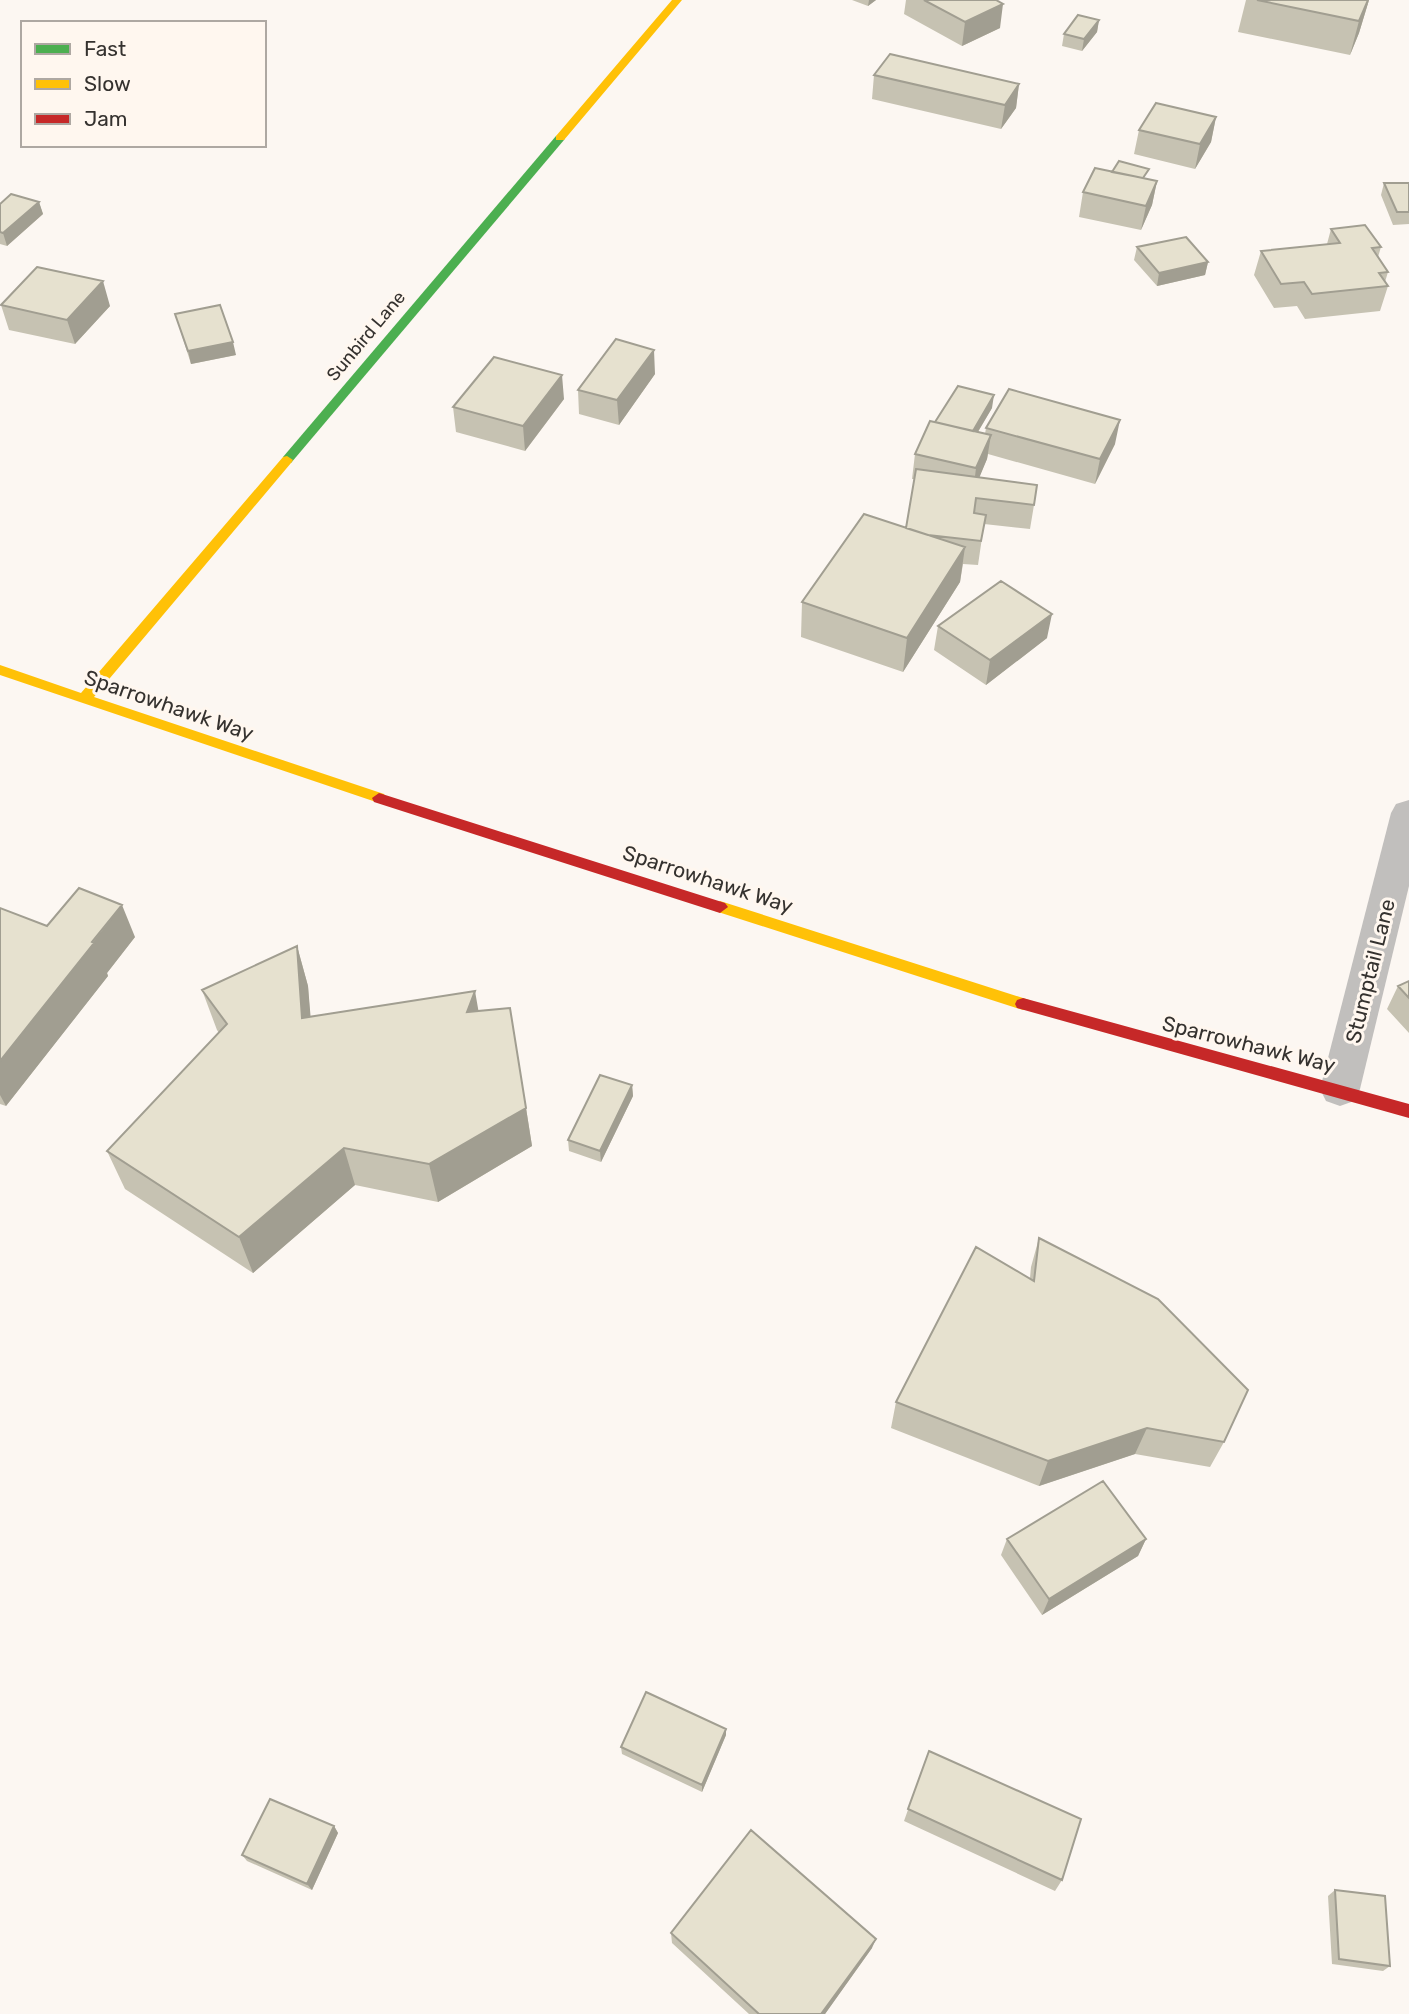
<svg xmlns="http://www.w3.org/2000/svg" width="1409" height="2014" font-family="Rubik,sans-serif">
	<style>
		.lines { fill: none; stroke-linecap: round; stroke-linejoin: round }
		.street { fill: #c1bfbd; fill-rule: evenodd }
		.fast { fill: #4caf50; fill-rule: evenodd }
		.slow { fill: #ffc107; fill-rule: evenodd }
		.jam { fill: #c62828; fill-rule: evenodd }
		.wall { fill: #c6c2b2 }
		.shaded-wall { fill: #a19e91 }
		.building { fill: #e6e1cf; stroke: #a19e91; stroke-width: 2 }
		.labels { text-anchor: middle; dominant-baseline: central; stroke-width: 6; stroke-linejoin: round; paint-order: stroke }
		.far-street-label { font-size: 18px; fill: #35322f; stroke: #fff7ef }
		.street-label { font-size: 21px; fill: #35322f; stroke: #fff7ef }
	</style>
	<rect width="100%" height="100%" fill="#fcf7f2"/>
	<g class="lines">
		<path class="street" d="M 1409,800 L 1409,886 L 1360,1089 L 1354,1101 L 1340,1106 L 1326,1101 L 1320,1089 L 1391,813 L 1396,804 Z"/>
		<path class="fast" d="M 560,135 L 565,138 L 564,140 L 291,463 L 283,463 L 283,457 L 556,136 Z"/>
		<path class="slow" d="M 672,0 L 682,0 L 564,140 L 556,140 L 556,136 Z
			M 287,456 L 293,460 L 291,463 L 94,697 L 384,794 L 386,798 L 384,802 L 379,803 L 0,675 L 0,665 L 81,693 L 283,457 Z
			M 720,901 L 1023,998 L 1029,1000 L 1031,1004 L 1029,1008 L 1023,1010 L 715,911 L 712,907 Z"/>
		<path class="jam" d="M 379,793 L 725,903 L 728,907 L 720,913 L 374,802 L 372,798 Z
			M 1023,998 L 1409,1104 L 1409,1118 L 1017,1008 L 1015,1004 L 1017,1000 Z"/>
	</g>
	<path class="wall" d="M 852,0 L 876,0 L 868,6 Z
		M 906,0 L 996,0 L 1000,28 L 962,46 L 904,14 Z
		M 1246,0 L 1369,0 L 1359,33 L 1350,55 L 1238,32 Z
		M 1099,20 L 1097,32 L 1082,51 L 1062,46 L 1064,34 Z
		M 874,75 L 1019,84 L 1016,108 L 1001,129 L 872,99 Z
		M 1216,117 L 1211,142 L 1195,169 L 1134,154 L 1139,130 Z
		M 1147,179 L 1157,181 L 1152,205 L 1141,230 L 1079,217 L 1083,192 Z
		M 1384,183 L 1409,183 L 1409,224 L 1393,225 L 1381,195 Z
		M 39,202 L 43,214 L 7,246 L 0,244 L 0,204 Z
		M 1331,229 L 1381,247 L 1378,257 L 1388,272 L 1385,282 L 1388,286 L 1380,311 L 1305,319 L 1297,306 L 1274,308 L 1254,275 L 1261,251 L 1327,244 Z
		M 1137,247 L 1208,262 L 1205,275 L 1157,286 L 1134,260 Z
		M 1,305 L 110,306 L 75,344 L 9,330 Z
		M 175,314 L 236,355 L 191,364 Z
		M 655,374 L 619,425 L 579,414 L 578,390 Z
		M 564,399 L 525,451 L 456,432 L 453,407 Z
		M 992,408 L 978,432 L 985,434 L 986,428 L 1115,444 L 1095,484 L 988,454 L 987,459 L 979,477 L 1034,505 L 1030,529 L 984,524 L 978,565 L 963,564 L 960,582 L 903,672 L 801,637 L 802,602 L 906,528 L 915,479 L 912,479 L 915,454 L 935,422 Z
		M 938,626 L 1047,638 L 986,685 L 934,650 Z
		M 0,908 L 47,926 L 135,937 L 107,973 L 108,976 L 6,1106 L 0,1104 Z
		M 297,946 L 308,986 L 310,1016 L 478,1011 L 526,1108 L 532,1146 L 438,1202 L 355,1185 L 253,1273 L 125,1189 L 107,1151 L 219,1033 L 217,1030 L 202,990 Z
		M 1409,981 L 1409,1033 L 1387,1009 L 1398,986 Z
		M 632,1085 L 633,1096 L 601,1162 L 569,1151 L 568,1140 Z
		M 1039,1238 L 1224,1442 L 1210,1467 L 1135,1454 L 1039,1486 L 891,1428 L 896,1402 L 1030,1278 L 1031,1267 Z
		M 1007,1539 L 1146,1539 L 1138,1556 L 1042,1615 L 1001,1555 Z
		M 726,1735 L 702,1792 L 622,1754 L 621,1747 Z
		M 929,1751 L 1062,1880 L 1055,1891 L 904,1821 Z
		M 334,1826 L 338,1833 L 312,1890 L 247,1861 L 242,1855 Z
		M 1335,1890 L 1390,1966 L 1383,1971 L 1332,1964 L 1328,1896 Z
		M 671,1933 L 872,1948 L 825,2014 L 749,2014 L 672,1943 Z"/>
	<path class="shaded-wall" d="M 869,0 L 876,0 L 868,6 Z
		M 1369,0 L 1359,33 L 1350,55 L 1359,21 Z
		M 1003,4 L 1000,28 L 962,46 L 965,22 Z
		M 1099,20 L 1097,32 L 1082,51 L 1084,39 Z
		M 1019,84 L 1016,108 L 1001,129 L 1005,105 Z
		M 1216,117 L 1211,142 L 1195,169 L 1200,144 Z
		M 1157,181 L 1152,205 L 1141,230 L 1146,206 Z
		M 39,202 L 43,214 L 7,246 L 3,233 Z
		M 1208,262 L 1205,275 L 1157,286 L 1159,273 Z
		M 103,281 L 110,306 L 75,344 L 67,320 Z
		M 233,342 L 236,355 L 191,364 L 188,351 Z
		M 654,350 L 655,374 L 619,425 L 617,400 Z
		M 562,375 L 564,399 L 525,451 L 523,426 Z
		M 994,395 L 992,408 L 967,450 L 968,438 Z
		M 1120,420 L 1115,444 L 1095,484 L 1100,459 Z
		M 991,435 L 987,459 L 973,493 L 976,468 Z
		M 965,547 L 960,582 L 903,672 L 907,638 Z
		M 1052,614 L 1047,638 L 986,685 L 990,660 Z
		M 122,905 L 135,937 L 107,973 L 108,976 L 6,1106 L 0,1095 L 0,1061 Z
		M 297,946 L 308,986 L 314,1057 L 302,1018 Z
		M 475,991 L 482,1031 L 467,1012 Z
		M 632,1085 L 633,1096 L 601,1162 L 600,1151 Z
		M 526,1108 L 532,1146 L 438,1202 L 429,1164 Z
		M 344,1148 L 355,1185 L 253,1273 L 239,1237 Z
		M 1147,1428 L 1135,1454 L 1039,1486 L 1048,1461 Z
		M 1146,1539 L 1138,1556 L 1042,1615 L 1049,1599 Z
		M 726,1729 L 726,1735 L 702,1792 L 702,1785 Z
		M 334,1826 L 338,1833 L 312,1890 L 307,1884 Z
		M 876,1939 L 872,1948 L 825,2014 L 821,2014 Z"/>
	<path class="building" d="M 924,0 L 996,0 L 1003,4 L 965,22 Z
		M 1257,0 L 1368,0 L 1359,21 Z
		M 1078,15 L 1099,20 L 1084,39 L 1064,34 Z
		M 890,54 L 1019,84 L 1005,105 L 874,75 Z
		M 1156,103 L 1216,117 L 1200,144 L 1139,130 Z
		M 1119,161 L 1149,169 L 1143,178 L 1112,172 Z
		M 1095,168 L 1157,181 L 1146,206 L 1083,192 Z
		M 1384,183 L 1409,183 L 1409,212 L 1397,212 Z
		M 11,194 L 39,202 L 3,233 L 0,232 L 0,204 Z
		M 1365,225 L 1381,247 L 1372,248 L 1388,272 L 1379,273 L 1388,286 L 1312,294 L 1304,282 L 1281,284 L 1261,251 L 1340,243 L 1331,229 Z
		M 1186,237 L 1208,262 L 1159,273 L 1137,247 Z
		M 37,267 L 103,281 L 67,320 L 1,305 Z
		M 220,305 L 233,342 L 188,351 L 175,314 Z
		M 616,339 L 654,350 L 617,400 L 578,390 Z
		M 494,357 L 562,375 L 523,426 L 453,407 Z
		M 958,386 L 994,395 L 973,431 L 935,422 Z
		M 1009,389 L 1120,420 L 1100,459 L 986,428 Z
		M 930,421 L 991,435 L 976,468 L 915,454 Z
		M 916,469 L 1037,485 L 1034,505 L 976,498 L 974,513 L 986,515 L 981,541 L 928,535 L 906,528 Z
		M 864,514 L 965,547 L 907,638 L 802,602 Z
		M 1001,581 L 1052,614 L 990,660 L 938,626 Z
		M 79,888 L 122,905 L 92,942 L 94,943 L 0,1061 L 0,908 L 47,926 Z
		M 297,946 L 302,1018 L 475,991 L 467,1012 L 510,1008 L 526,1108 L 429,1164 L 344,1148 L 239,1237 L 107,1151 L 227,1024 L 202,990 Z
		M 1409,981 L 1409,998 L 1398,986 Z
		M 600,1075 L 632,1085 L 600,1151 L 568,1140 Z
		M 1039,1238 L 1158,1299 L 1248,1390 L 1224,1442 L 1147,1428 L 1048,1461 L 896,1402 L 976,1247 L 1034,1281 Z
		M 1103,1481 L 1146,1539 L 1049,1599 L 1007,1539 Z
		M 646,1692 L 726,1729 L 702,1785 L 621,1747 Z
		M 929,1751 L 1081,1819 L 1062,1880 L 908,1809 Z
		M 270,1799 L 334,1826 L 307,1884 L 242,1855 Z
		M 751,1830 L 876,1939 L 821,2014 L 759,2014 L 671,1933 Z
		M 1335,1890 L 1385,1896 L 1390,1966 L 1339,1959 Z"/>
	<g class="labels">
		<g class="far-street-label">
			<text transform="translate(366 336) rotate(-50)">Sunbird Lane</text>
		</g>
		<g class="street-label">
			<text transform="translate(169 705) rotate(19)">Sparrowhawk Way</text>
			<text transform="translate(708 879) rotate(18)">Sparrowhawk Way</text>
			<text transform="translate(1370 971) rotate(-76)">Stumptail Lane</text>
			<text transform="translate(1249 1044) rotate(14)">Sparrowhawk Way</text>
		</g>
	</g>
	<rect x="21" y="21" width="245" height="126" fill="#fff7ef" stroke="#aea8a2" stroke-width="2"/>
	<rect x="35" y="44" width="35" height="10" fill="#4caf50" stroke="#aea8a2" stroke-width="2"/>
	<text x="84" y="56" font-size="21" fill="#35322f">Fast</text>
	<rect x="35" y="79" width="35" height="10" fill="#ffc107" stroke="#aea8a2" stroke-width="2"/>
	<text x="84" y="91" font-size="21" fill="#35322f">Slow</text>
	<rect x="35" y="114" width="35" height="10" fill="#c62828" stroke="#aea8a2" stroke-width="2"/>
	<text x="84" y="126" font-size="21" fill="#35322f">Jam</text>
</svg>
